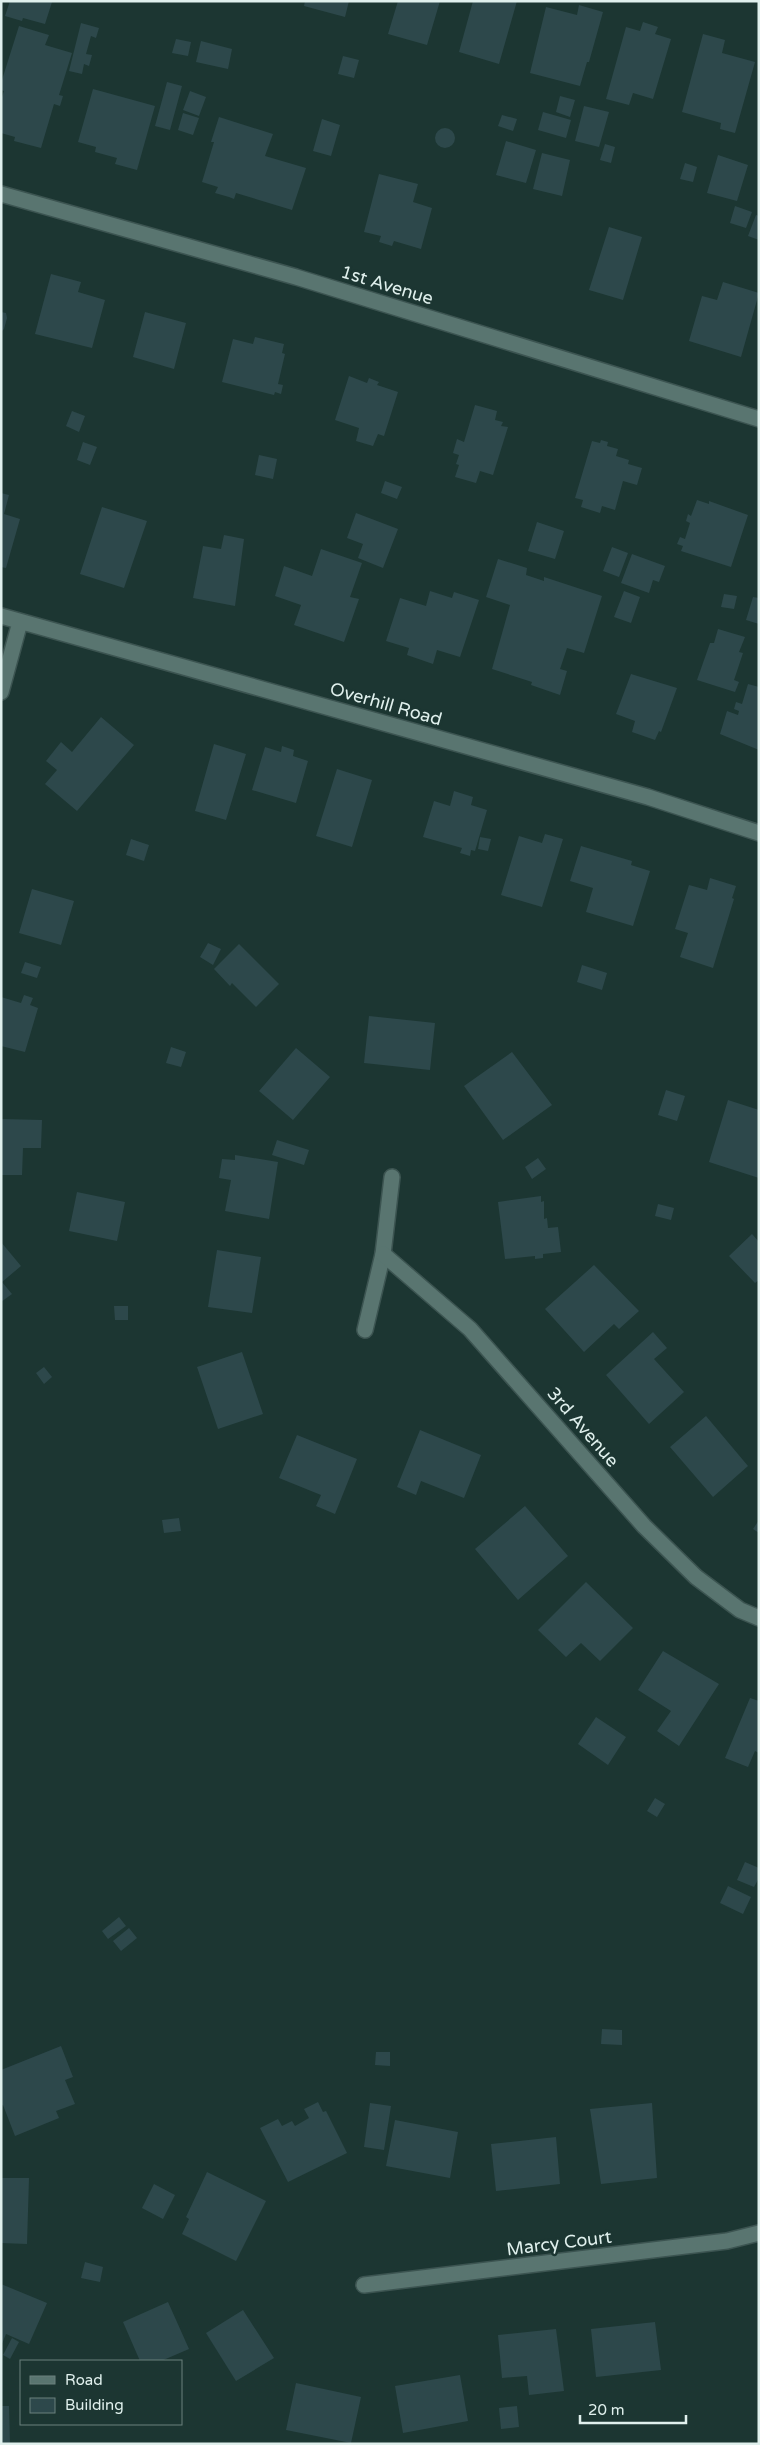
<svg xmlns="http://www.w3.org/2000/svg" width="760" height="2445" font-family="'Varela Round',sans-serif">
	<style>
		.building { fill: #2d484b }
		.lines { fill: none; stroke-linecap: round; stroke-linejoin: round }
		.lane-casing { stroke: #3c5451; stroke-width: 18 }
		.street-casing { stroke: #3c5451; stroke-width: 18 }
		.lane { stroke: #597570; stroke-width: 15 }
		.street { stroke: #597570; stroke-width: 15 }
		.labels { text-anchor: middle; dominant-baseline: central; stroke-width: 5; stroke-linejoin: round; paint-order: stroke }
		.street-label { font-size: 18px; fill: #e0f0ed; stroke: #1c3632 }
	</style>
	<rect width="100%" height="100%" fill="#1c3632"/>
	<path class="building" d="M 10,1 L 50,1 L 52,2 L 45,24 L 23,18 L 22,21 L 5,16 Z
		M 305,1 L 349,1 L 345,17 L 304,6 Z
		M 398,1 L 440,1 L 427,45 L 388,34 Z
		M 473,1 L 517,1 L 499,64 L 459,52 Z
		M 579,5 L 603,12 L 589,62 L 587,62 L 580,86 L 530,73 L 546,7 L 577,15 Z
		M 643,22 L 658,27 L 655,34 L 671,39 L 653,99 L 633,93 L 629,105 L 606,99 L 626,27 L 640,31 Z
		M 81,23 L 99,28 L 96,38 L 91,36 L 86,54 L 92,55 L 89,66 L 84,64 L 82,74 L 69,71 Z
		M 19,26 L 49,35 L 45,45 L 72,53 L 59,95 L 63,96 L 60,106 L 54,104 L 41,148 L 14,141 L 15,137 L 1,133 L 1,100 L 4,91 L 1,90 L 1,83 Z
		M 703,34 L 725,40 L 722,53 L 755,62 L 735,133 L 720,129 L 721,123 L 682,112 Z
		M 176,39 L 191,42 L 188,56 L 172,53 Z
		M 201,41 L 232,49 L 228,69 L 196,62 Z
		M 343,56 L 359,60 L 354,78 L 338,74 Z
		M 167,82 L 182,86 L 170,130 L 155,126 Z
		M 93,89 L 155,106 L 137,170 L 115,164 L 117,158 L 95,152 L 96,147 L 78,142 Z
		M 190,91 L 206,97 L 199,116 L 183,110 Z
		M 560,96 L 575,100 L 570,117 L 556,112 Z
		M 584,106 L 609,112 L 599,147 L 575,141 Z
		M 543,112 L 571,120 L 566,138 L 538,130 Z
		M 183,113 L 199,118 L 193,135 L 178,130 Z
		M 502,115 L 517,119 L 513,131 L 498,126 Z
		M 219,117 L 273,134 L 265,156 L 306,168 L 292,210 L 236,193 L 234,199 L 229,197 L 215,193 L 218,187 L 202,182 L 214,142 L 211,142 Z
		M 322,119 L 340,125 L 331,156 L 313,151 Z
		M435 138a10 10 0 1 1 20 0a10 10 0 1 1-20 0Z
		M 506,141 L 536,150 L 526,183 L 496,175 Z
		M 605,144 L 615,147 L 611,163 L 600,160 Z
		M 542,153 L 570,160 L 562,196 L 533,189 Z
		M 718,155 L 748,165 L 737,201 L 707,193 Z
		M 685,163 L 697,167 L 693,182 L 680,179 Z
		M 379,174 L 418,184 L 413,202 L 432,208 L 421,249 L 394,241 L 392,246 L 379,242 L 381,236 L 364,232 Z
		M 735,206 L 752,212 L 746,228 L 730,223 Z
		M 756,215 L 759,216 L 759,240 L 748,236 Z
		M 609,227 L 642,237 L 623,300 L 589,290 Z
		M 51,274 L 81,282 L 78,292 L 105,300 L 92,348 L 35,334 Z
		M 723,282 L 759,293 L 741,357 L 689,341 L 702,296 L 717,300 Z
		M 1,312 L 6,313 L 7,318 L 4,329 L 1,332 Z
		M 145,312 L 186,323 L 174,369 L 133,357 Z
		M 255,337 L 284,344 L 282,353 L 285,354 L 278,384 L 283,385 L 281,394 L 275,392 L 274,395 L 222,382 L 233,339 L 253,344 Z
		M 349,376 L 367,383 L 369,378 L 379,382 L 377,385 L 398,392 L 384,436 L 378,434 L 373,446 L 356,441 L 359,428 L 335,420 Z
		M 475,405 L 497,411 L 495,420 L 503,422 L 501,426 L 508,427 L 493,475 L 480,471 L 476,483 L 455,477 L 459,465 L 456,464 L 459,455 L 453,453 L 457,439 L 464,442 Z
		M 72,411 L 85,416 L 79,432 L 66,426 Z
		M 601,440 L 608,442 L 607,446 L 618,449 L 616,456 L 629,460 L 628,464 L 642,468 L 637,485 L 623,481 L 615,510 L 602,506 L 600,513 L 581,507 L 583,500 L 575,498 L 592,441 L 600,443 Z
		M 83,442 L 97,447 L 90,465 L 77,460 Z
		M 259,455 L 277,459 L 273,479 L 255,475 Z
		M 385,481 L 402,487 L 397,499 L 381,493 Z
		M 1,493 L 9,495 L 4,514 L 20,519 L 6,568 L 1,567 Z
		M 697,500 L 709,504 L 709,501 L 748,515 L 731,567 L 681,551 L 683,546 L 677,544 L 680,537 L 685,539 L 690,523 L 686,521 L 688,514 L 691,516 Z
		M 102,507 L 147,521 L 124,588 L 80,574 Z
		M 356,513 L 398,529 L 383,568 L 358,558 L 363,544 L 347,538 Z
		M 537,522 L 564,531 L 555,559 L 528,551 Z
		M 224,535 L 244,539 L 235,606 L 193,598 L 203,546 L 221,549 Z
		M 612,547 L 628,553 L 619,577 L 603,571 Z
		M 321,549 L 362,563 L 350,597 L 359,599 L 344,642 L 294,625 L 301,605 L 275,596 L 284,566 L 312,576 Z
		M 632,554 L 665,566 L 659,582 L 653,580 L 649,593 L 621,583 Z
		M 498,559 L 527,568 L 526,575 L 544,581 L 544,577 L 602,596 L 584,653 L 567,648 L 560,669 L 567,671 L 560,695 L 531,685 L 532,682 L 492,669 L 510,605 L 486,597 Z
		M 430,591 L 452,598 L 454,592 L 479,600 L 460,657 L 437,650 L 433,664 L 407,655 L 409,648 L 386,641 L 400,598 L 426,606 Z
		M 624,591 L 640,597 L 631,623 L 614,617 Z
		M 724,594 L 737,596 L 734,609 L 721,607 Z
		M 753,597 L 759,598 L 759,624 L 746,620 Z
		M 718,629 L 745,637 L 739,652 L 743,653 L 734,680 L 739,682 L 735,692 L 697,680 L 710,643 L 714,643 Z
		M 631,674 L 677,688 L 661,732 L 659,731 L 655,740 L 632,732 L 635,721 L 616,714 Z
		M 748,684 L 759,687 L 759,750 L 720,734 L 727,711 L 738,715 L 739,711 L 734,709 L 736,702 L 742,704 Z
		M 101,717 L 134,745 L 77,811 L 45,784 L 57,770 L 46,761 L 61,742 L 72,752 Z
		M 214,744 L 246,754 L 226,820 L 195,811 Z
		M 282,746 L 294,750 L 293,756 L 308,761 L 296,803 L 252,790 L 265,747 L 281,752 Z
		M 337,769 L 372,780 L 352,847 L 316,836 Z
		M 454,791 L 473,797 L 471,805 L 487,810 L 475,851 L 471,850 L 470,856 L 460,853 L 462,848 L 423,837 L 434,801 L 450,806 Z
		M 545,834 L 563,839 L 542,907 L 501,895 L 519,836 L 542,843 Z
		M 480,837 L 491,839 L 488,851 L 478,849 Z
		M 131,839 L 149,845 L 144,861 L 126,855 Z
		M 581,846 L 632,861 L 631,865 L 650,871 L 633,926 L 586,912 L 593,888 L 570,881 Z
		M 710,878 L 736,886 L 732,898 L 734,899 L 713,968 L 680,957 L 688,933 L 675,929 L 689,885 L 707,890 Z
		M 32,889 L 74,901 L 61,945 L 19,933 Z
		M 208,943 L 221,949 L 213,965 L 200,957 Z
		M 239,944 L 279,984 L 256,1007 L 232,983 L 230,986 L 214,969 Z
		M 25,962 L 41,967 L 37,978 L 21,973 Z
		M 582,965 L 607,973 L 602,990 L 577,982 Z
		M 24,995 L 33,998 L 30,1005 L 38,1008 L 25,1052 L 1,1046 L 1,997 L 21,1003 Z
		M 369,1016 L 435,1023 L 430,1070 L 364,1063 Z
		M 171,1047 L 186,1052 L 181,1067 L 166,1063 Z
		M 296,1048 L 330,1077 L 293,1120 L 259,1091 Z
		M 512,1052 L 552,1105 L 503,1140 L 464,1086 Z
		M 666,1090 L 685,1096 L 677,1121 L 658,1115 Z
		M 728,1100 L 759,1110 L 759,1178 L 709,1162 Z
		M 1,1119 L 42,1120 L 41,1148 L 23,1148 L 22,1175 L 1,1175 Z
		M 277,1140 L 309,1150 L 304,1165 L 272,1155 Z
		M 235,1155 L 278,1162 L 269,1219 L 225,1211 L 231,1180 L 219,1178 L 222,1159 L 235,1160 Z
		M 538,1158 L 546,1169 L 532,1179 L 525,1167 Z
		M 77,1192 L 125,1202 L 117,1241 L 69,1231 Z
		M 541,1196 L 541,1202 L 544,1201 L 544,1219 L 547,1218 L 548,1228 L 558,1227 L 561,1252 L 543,1254 L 543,1258 L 535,1259 L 535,1256 L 505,1259 L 498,1202 Z
		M 658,1204 L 674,1208 L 671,1220 L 655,1216 Z
		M 752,1234 L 759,1242 L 759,1280 L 755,1283 L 729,1256 Z
		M 1,1242 L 21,1266 L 2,1282 L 12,1294 L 1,1302 Z
		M 217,1250 L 261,1257 L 252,1313 L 208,1307 Z
		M 594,1265 L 639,1311 L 619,1329 L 614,1324 L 584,1352 L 545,1309 Z
		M 114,1306 L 128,1306 L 128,1320 L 115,1320 Z
		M 653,1332 L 667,1348 L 654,1359 L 684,1392 L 649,1424 L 606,1375 Z
		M 242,1352 L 263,1414 L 218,1429 L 197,1367 Z
		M 44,1367 L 52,1377 L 44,1384 L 36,1373 Z
		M 706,1416 L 748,1466 L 713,1497 L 670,1447 Z
		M 420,1430 L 481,1455 L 464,1498 L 421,1481 L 416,1495 L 397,1487 Z
		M 297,1435 L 357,1459 L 335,1514 L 316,1506 L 321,1495 L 279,1478 Z
		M 525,1506 L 568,1556 L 518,1600 L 475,1549 Z
		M 179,1518 L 181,1531 L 164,1533 L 162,1520 Z
		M 759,1520 L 759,1533 L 753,1529 Z
		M 586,1582 L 633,1628 L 600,1661 L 581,1643 L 566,1657 L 538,1630 Z
		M 663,1651 L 719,1684 L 679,1746 L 657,1731 L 671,1711 L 638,1690 Z
		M 750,1698 L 759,1701 L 759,1753 L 755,1751 L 748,1767 L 725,1758 Z
		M 596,1717 L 626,1737 L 608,1765 L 578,1744 Z
		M 655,1798 L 665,1804 L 657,1817 L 647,1811 Z
		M 745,1862 L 759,1868 L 759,1878 L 754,1887 L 737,1880 Z
		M 728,1886 L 751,1897 L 743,1914 L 720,1903 Z
		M 119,1917 L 126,1926 L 108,1939 L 102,1931 Z
		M 129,1928 L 137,1938 L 121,1951 L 113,1941 Z
		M 602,2029 L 622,2030 L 622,2045 L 601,2044 Z
		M 61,2046 L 73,2077 L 65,2080 L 75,2104 L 56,2111 L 59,2118 L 15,2136 L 3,2105 L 1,2106 L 1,2070 Z
		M 376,2052 L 390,2052 L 390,2066 L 375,2065 Z
		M 318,2102 L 323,2112 L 326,2111 L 347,2153 L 288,2182 L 260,2128 L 278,2119 L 282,2126 L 292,2121 L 295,2126 L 309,2118 L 304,2109 Z
		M 370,2103 L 391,2106 L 384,2150 L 364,2147 Z
		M 652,2103 L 657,2178 L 601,2184 L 590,2109 Z
		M 395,2120 L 458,2132 L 450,2178 L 386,2166 Z
		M 556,2137 L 560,2184 L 496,2191 L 491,2144 Z
		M 207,2172 L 266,2201 L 236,2261 L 182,2234 L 189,2219 L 186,2217 Z
		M 1,2178 L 29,2178 L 27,2244 L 1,2243 Z
		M 154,2184 L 175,2195 L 163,2219 L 142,2208 Z
		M 85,2262 L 103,2267 L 100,2282 L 81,2278 Z
		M 1,2284 L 47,2303 L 29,2344 L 6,2334 L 1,2346 Z
		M 168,2302 L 189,2349 L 161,2361 L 140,2361 L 123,2322 Z
		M 243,2310 L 274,2358 L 236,2381 L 206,2333 Z
		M 655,2322 L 661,2370 L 596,2377 L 591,2329 Z
		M 556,2329 L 564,2391 L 529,2395 L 527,2376 L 502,2378 L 498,2335 Z
		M 12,2338 L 19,2342 L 10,2359 L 3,2355 Z
		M 460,2375 L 468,2421 L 403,2433 L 395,2386 Z
		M 296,2383 L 361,2397 L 351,2443 L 286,2430 Z
		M 1,2406 L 9,2406 L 10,2444 L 1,2444 Z
		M 517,2406 L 519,2427 L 501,2429 L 499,2408 Z"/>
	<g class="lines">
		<defs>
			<path id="lane" d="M 365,1330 L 383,1254 L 392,1177"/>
			<path id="street" d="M 1,194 L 296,277 L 759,419
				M 1,616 L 648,797 L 759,833
				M 1,692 L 20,622
				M 383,1254 L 470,1329 L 644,1526 L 696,1577 L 740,1610 L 759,1618
				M 364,2285 L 727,2241 L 759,2233"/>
		</defs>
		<use href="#lane" class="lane-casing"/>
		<use href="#street" class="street-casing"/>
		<use href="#lane" class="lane"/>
		<use href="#street" class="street"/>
	</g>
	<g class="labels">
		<g class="street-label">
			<text transform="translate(387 285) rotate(17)">1st Avenue</text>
			<text transform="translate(386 704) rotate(16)">Overhill Road</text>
			<text transform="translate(583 1427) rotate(49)">3rd Avenue</text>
			<text transform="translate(559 2243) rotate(-7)">Marcy Court</text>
		</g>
	</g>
	<rect width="760" height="2445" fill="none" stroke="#e0f0ed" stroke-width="5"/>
	<rect x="20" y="2360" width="162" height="65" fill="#1c3632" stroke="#6a807d"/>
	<rect x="30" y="2376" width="25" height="8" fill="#597570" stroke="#6a807d"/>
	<text x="65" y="2385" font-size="15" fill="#e0f0ed">Road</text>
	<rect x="30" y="2398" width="25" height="15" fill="#2d484b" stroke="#6a807d"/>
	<text x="65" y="2410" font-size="15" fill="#e0f0ed">Building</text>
	<path d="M580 2415v8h106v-8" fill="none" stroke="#e0f0ed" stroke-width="2.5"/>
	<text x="588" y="2415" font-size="15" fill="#e0f0ed" stroke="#1c3632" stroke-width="4" paint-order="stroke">20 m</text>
</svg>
